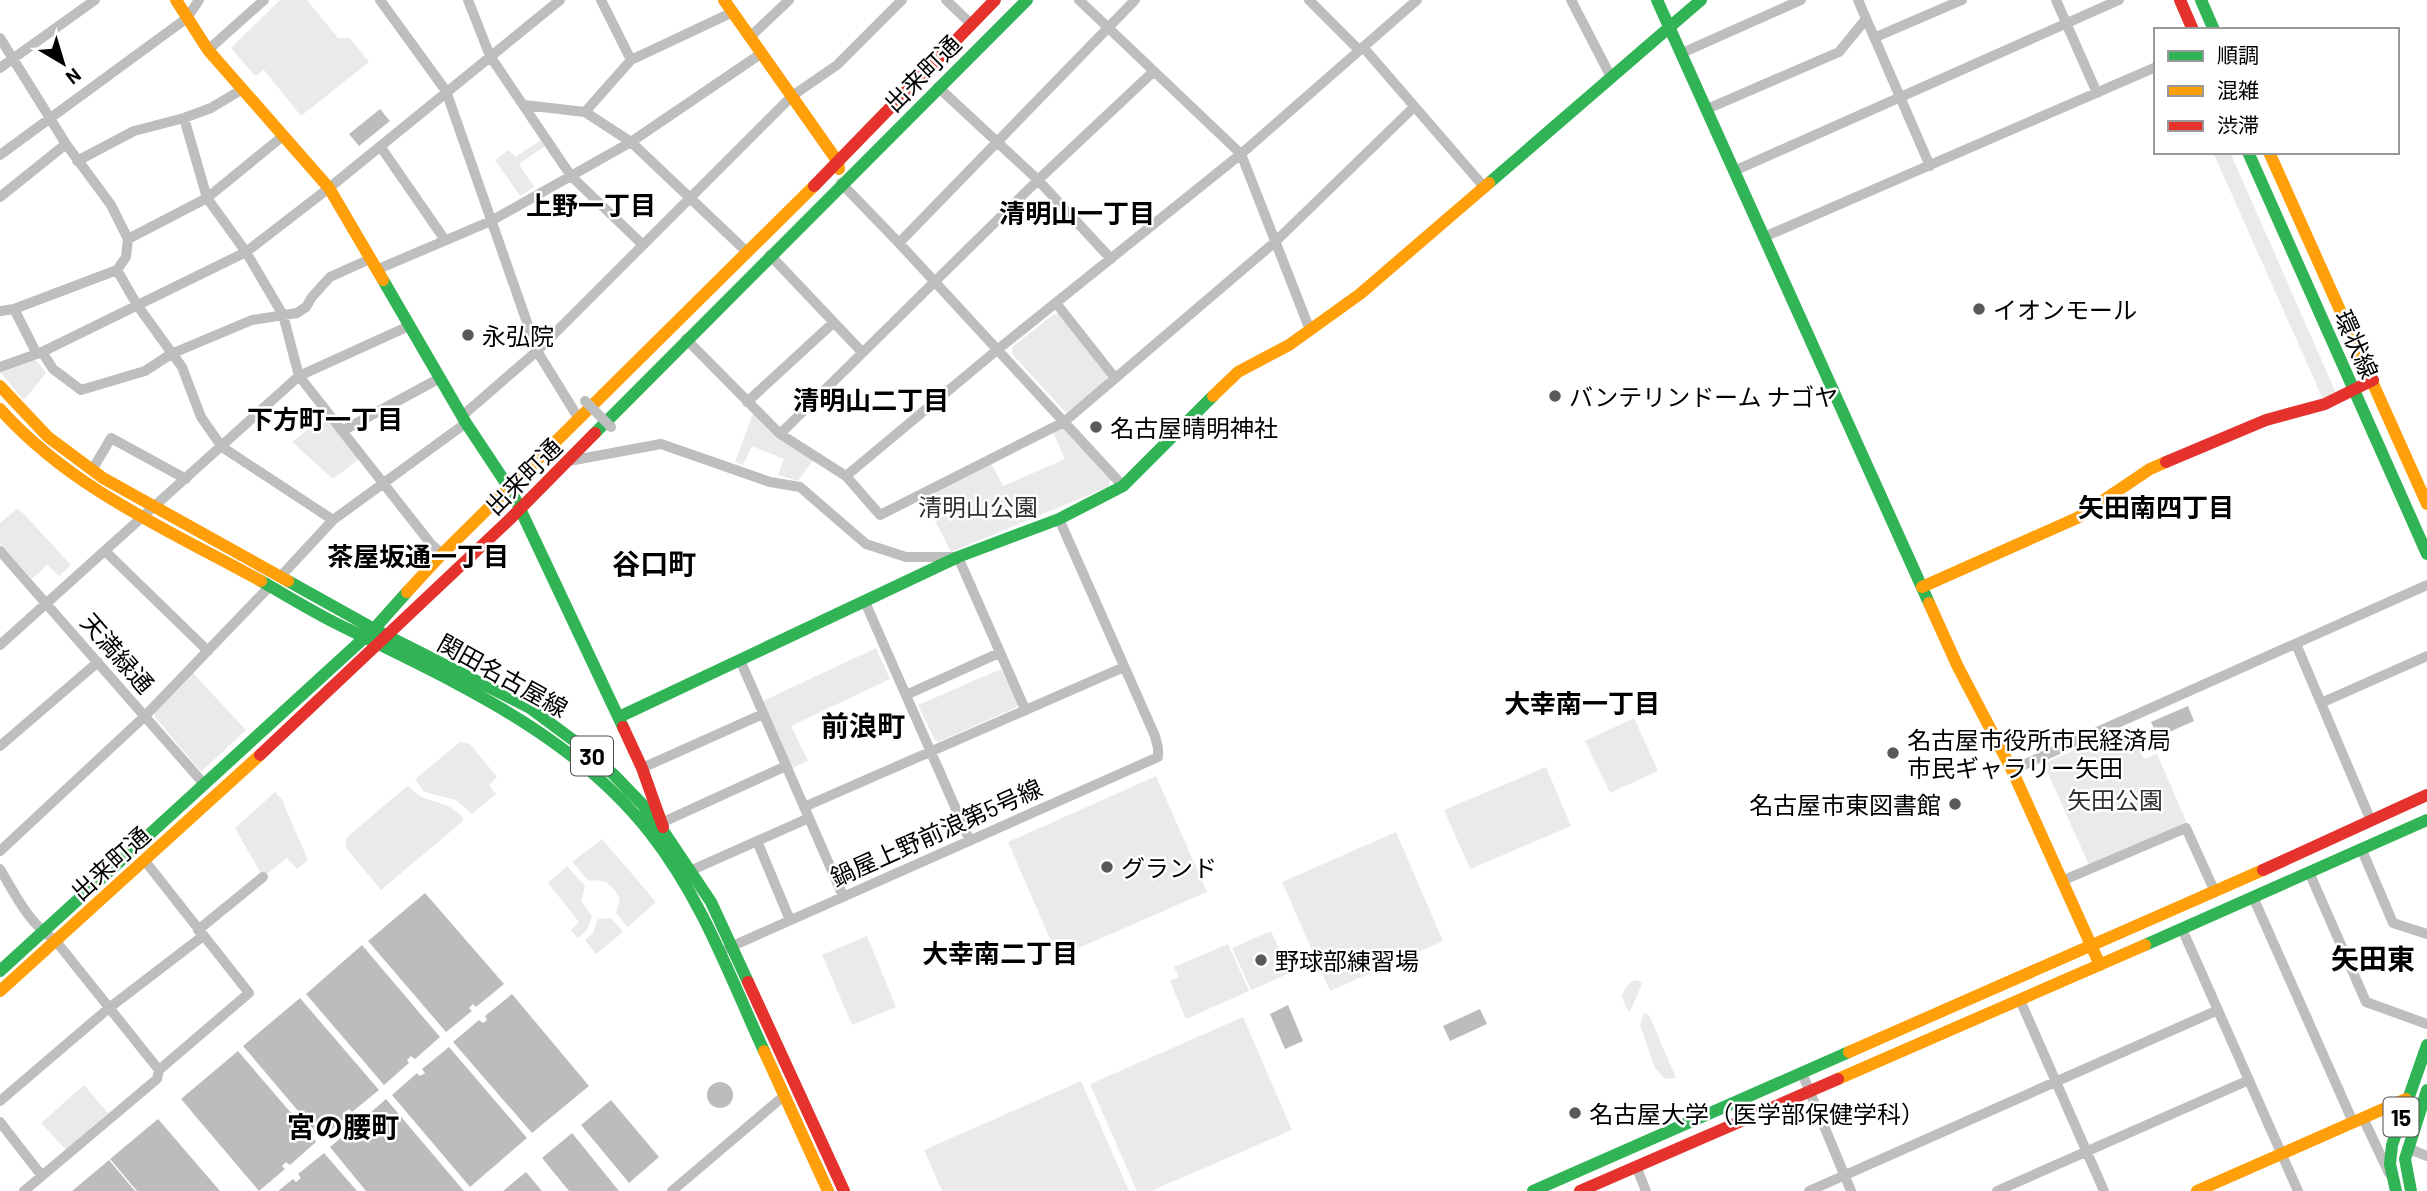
<svg xmlns="http://www.w3.org/2000/svg" width="2427" height="1191" font-family="Barlow,'Noto Sans JP',sans-serif">
	<style>
		.green { fill: #eaeaea }
		.water { fill: #bcbcbc }
		.lines { fill: none; stroke-linecap: round; stroke-linejoin: round }
		.street { stroke: #bebebe; stroke-width: 10 }
		.fast { stroke: #30b455; stroke-width: 12 }
		.slow { stroke: #ff9f0a; stroke-width: 12 }
		.jam { stroke: #e5322d; stroke-width: 12 }
		.street-bridge { stroke: #bebebe; stroke-width: 10 }
		.poi-dot { fill: #595959; stroke: #fff; stroke-width: 2.5 }
		.labels { text-anchor: middle; dominant-baseline: central; stroke-width: 5; stroke-linejoin: round; paint-order: stroke }
		.shield { fill: #fff; stroke: #4c4c4c; stroke-width: 2 }
		.shield-label { font-size: 23px; font-weight: bold; fill: #000 }
		.street-label { font-size: 24px; fill: #000; stroke: #fff }
		.poi-label { font-size: 24px; fill: #000; stroke: #fff; text-anchor: start }
		.park-label { font-size: 24px; fill: #303030; stroke: #fff }
		.neighbourhood-label { font-size: 26px; font-weight: bold; fill: #000; stroke: #fff }
		.quarter-label { font-size: 28px; font-weight: bold; fill: #000; stroke: #fff }
	</style>
	<rect width="100%" height="100%" fill="#fff"/>
	<path class="green" d="M 280,0 L 307,0 L 338,38 L 350,38 L 369,62 L 301,116 L 264,70 L 255,76 L 231,48 Z
		M 541,140 L 545,146 L 519,164 L 534,187 L 520,196 L 495,160 L 509,150 L 515,157 Z
		M 2213,152 L 2230,152 L 2336,393 L 2323,399 Z
		M 1059,313 L 1107,376 L 1106,382 L 1072,412 L 1065,412 L 1013,355 L 1012,347 L 1053,315 Z
		M 30,357 L 38,362 L 46,373 L 24,400 L 0,372 Z
		M 753,413 L 777,439 L 813,460 L 798,481 L 778,475 L 784,459 L 752,446 L 743,465 L 735,462 Z
		M 324,416 L 359,459 L 333,479 L 292,442 Z
		M 1065,428 L 1111,479 L 1108,487 L 951,552 L 923,497 L 991,463 L 1003,486 L 1065,459 L 1053,432 Z
		M 17,509 L 22,512 L 71,565 L 59,576 L 47,565 L 32,579 L 0,544 L 0,523 Z
		M 876,648 L 890,679 L 791,726 L 808,761 L 792,768 L 763,701 Z
		M 1001,669 L 1018,703 L 1017,707 L 938,742 L 935,740 L 918,705 Z
		M 192,672 L 246,730 L 201,772 L 155,717 L 155,712 Z
		M 1634,718 L 1658,771 L 1610,793 L 1585,741 Z
		M 2130,726 L 2144,759 L 2157,754 L 2187,823 L 2089,865 L 2045,767 L 2047,762 Z
		M 460,742 L 470,744 L 497,777 L 489,785 L 496,794 L 472,814 L 456,800 L 424,792 L 415,779 Z
		M 1546,767 L 1571,826 L 1470,869 L 1444,810 Z
		M 1156,776 L 1207,892 L 1058,957 L 1008,842 Z
		M 406,787 L 410,787 C 424,805 447,798 463,818 L 463,821 L 381,890 L 346,848 L 346,838 Z
		M 275,792 L 282,800 L 308,860 L 297,869 L 287,858 L 263,877 L 235,828 Z
		M 1396,832 L 1443,941 L 1330,991 L 1282,882 Z
		M 602,839 L 656,902 L 628,927 L 616,913 L 620,899 C 613,885 605,878 589,881 L 572,862 Z
		M 567,866 L 585,886 L 581,901 L 592,916 L 587,930 L 578,938 L 571,930 L 579,922 L 548,883 Z
		M 611,918 L 623,932 L 596,954 L 585,940 L 593,933 L 598,919 Z
		M 1271,931 L 1290,973 L 1251,990 L 1232,948 Z
		M 867,936 L 896,1007 L 852,1025 L 822,955 Z
		M 1228,944 L 1249,991 L 1186,1019 L 1170,981 L 1179,977 L 1174,967 Z
		M 1638,980 L 1642,984 L 1630,1012 L 1626,1008 L 1622,996 C 1625,988 1629,981 1638,980 Z
		M 1644,1013 L 1649,1015 L 1676,1078 L 1665,1079 L 1655,1068 L 1640,1025 Z
		M 1243,1017 L 1292,1130 L 1151,1191 L 1137,1191 L 1090,1084 Z
		M 1081,1081 L 1129,1191 L 942,1191 L 924,1150 Z
		M 84,1085 L 108,1113 L 66,1150 L 41,1123 Z"/>
	<path class="water" d="M 380,109 L 390,121 L 359,146 L 349,134 Z
		M 2188,706 L 2194,721 L 2158,737 L 2151,722 Z
		M 425,893 L 504,984 L 476,1007 L 473,1004 L 469,1008 L 472,1011 L 446,1032 L 368,941 Z
		M 362,945 L 440,1037 L 415,1059 L 411,1056 L 407,1060 L 409,1063 L 384,1085 L 306,994 Z
		M 512,994 L 589,1086 L 532,1133 L 453,1042 L 479,1020 L 483,1023 L 487,1020 L 485,1016 Z
		M 300,998 L 379,1090 L 352,1112 L 349,1109 L 345,1112 L 348,1116 L 321,1138 L 243,1046 Z
		M 1288,1005 L 1303,1041 L 1285,1049 L 1270,1014 Z
		M 1480,1009 L 1487,1024 L 1450,1041 L 1443,1026 Z
		M 449,1047 L 527,1138 L 470,1187 L 392,1095 L 417,1073 L 420,1076 L 425,1073 L 422,1069 Z
		M 238,1051 L 316,1142 L 290,1165 L 286,1162 L 282,1166 L 285,1169 L 259,1191 L 181,1099 Z
		M707 1095a13 13 0 1 1 26 0a13 13 0 1 1-26 0Z
		M 386,1099 L 464,1191 L 366,1191 L 330,1147 L 355,1126 L 359,1129 L 363,1125 L 360,1122 Z
		M 611,1100 L 659,1157 L 629,1183 L 581,1125 Z
		M 158,1119 L 220,1191 L 137,1191 L 110,1159 Z
		M 572,1133 L 619,1191 L 569,1191 L 542,1158 Z
		M 324,1153 L 357,1191 L 278,1191 L 293,1179 L 296,1182 L 301,1178 L 298,1174 Z
		M 109,1160 L 135,1191 L 72,1191 Z
		M 526,1172 L 542,1191 L 503,1191 Z"/>
	<g class="lines">
		<path class="street" d="M 380,0 L 446,91 L 537,351 L 579,419
			M 468,0 L 490,56 L 571,176 L 642,244
			M 946,0 L 970,23
			M 1079,0 L 1241,154 L 1310,330
			M 1309,0 L 1359,50
			M 1571,0 L 1611,77
			M 1858,0 L 1930,166
			M 2056,0 L 2097,93
			M 750,37 L 789,0
			M 1876,37 L 1962,0
			M 0,38 L 66,144 L 111,205 L 128,239 L 126,257 L 117,270 L 137,305 L 182,367 L 201,417 L 222,447 L 333,520
			M 1363,47 L 1485,188
			M 208,50 L 264,0
			M 1682,53 L 1801,0
			M 631,60 L 733,12
			M 0,68 L 95,0
			M 938,87 L 1038,180 L 1111,259
			M 524,105 L 585,112 L 631,142 L 748,253
			M 1707,109 L 1839,52 L 1866,19
			M 585,112 L 631,60 L 601,0
			M 184,118 L 207,198 L 246,252 L 283,315 L 299,376 L 431,544 L 442,554
			M 380,146 L 445,240
			M 0,155 L 187,18 L 199,0
			M 77,161 L 134,131 L 184,118 L 211,108 L 241,90
			M 1734,171 L 2119,0
			M 841,183 L 899,243 L 1123,486
			M 0,197 L 66,144
			M 1764,237 L 2156,67
			M 128,239 L 207,198 L 283,136
			M 899,243 L 1135,0
			M 770,255 L 862,352
			M 376,270 L 491,221 L 631,142 L 762,53
			M 1056,303 L 1115,378
			M 14,309 L 37,354
			M 0,311 L 14,309 L 117,270
			M 686,339 L 780,434 L 846,476 L 880,515 L 1064,422 L 1275,242 L 1414,107
			M 42,352 L 53,369 L 81,390 L 145,371 L 171,354 L 252,320 L 297,313 L 306,307 L 312,297 L 330,277 L 370,259
			M 0,367 L 42,352 L 246,252 L 329,188 L 560,0
			M 747,402 L 833,323
			M 462,416 L 537,351 L 792,96 L 837,65 L 902,0
			M 342,431 L 440,378
			M 780,434 L 1038,180 L 1154,71
			M 569,461 L 661,444 L 770,482 L 800,487 L 866,544 L 906,557 L 958,557 L 1025,709
			M 92,470 L 111,438 L 186,479
			M 846,476 L 997,350 L 1241,154 L 1417,0
			M 0,551 L 204,784
			M 105,551 L 208,651
			M 281,576 L 333,520 L 466,423
			M 865,602 L 970,841
			M 2296,644 L 2371,821
			M 0,645 L 299,376 L 409,326
			M 740,660 L 843,896
			M 906,695 L 999,653
			M 2321,703 L 2427,656
			M 0,746 L 98,662
			M 642,768 L 763,714
			M 2012,770 L 2427,585
			M 804,807 L 1124,667
			M 661,823 L 786,766
			M 757,841 L 790,920
			M 2361,848 L 2393,923 L 2427,934
			M 0,851 L 145,716 L 270,586
			M 0,869 C 15,894 29,924 55,940 L 159,1070
			M 692,870 L 809,818
			M 2309,872 L 2366,1002 L 2427,1024
			M 2064,880 L 2186,828 L 2215,892
			M 2253,897 L 2353,1122
			M 2182,929 L 2298,1191
			M 198,930 L 263,877
			M 728,948 L 1158,757 L 1158,748 L 1155,736 L 1059,519
			M 2020,1000 L 2104,1191
			M 1802,1073 L 1851,1191
			M 0,1101 L 109,1008 L 203,936
			M 2363,1118 L 2389,1173
			M 0,1122 L 42,1176
			M 2407,1148 L 2427,1156
			M 1636,1166 L 1646,1191
			M 24,1191 L 157,1079 L 159,1070 L 249,993 L 145,861
			M 672,1191 L 785,1095
			M 1809,1191 L 2218,1010
			M 1997,1191 L 2249,1080"/>
		<path class="fast" d="M 1657,0 L 1929,603
			M 2201,0 L 2214,30
			M 2248,152 L 2427,554
			M 1489,183 L 1701,0
			M 383,280 L 466,423 L 513,494 L 623,727
			M 595,433 L 1027,0
			M 261,581 C 291,598 319,616 350,630 C 459,684 574,735 651,834 C 702,899 730,977 764,1051
			M 288,581 L 374,629 L 530,708 L 577,743 L 614,775 L 642,804 L 664,832 L 711,902 L 748,982
			M 619,717 L 958,557 L 1059,519 L 1123,486 L 1213,396
			M 2145,945 L 2427,820
			M 0,971 L 374,629 L 407,592
			M 1533,1191 L 1849,1052
			M 2396,1191 L 2390,1164 L 2392,1145 L 2427,1045
			M 2411,1191 L 2405,1159 L 2427,1090"/>
		<path class="slow" d="M 176,0 L 208,50 L 329,188 L 383,280
			M 724,0 L 838,162 L 839,169
			M 2269,152 L 2427,504
			M 0,386 L 48,437 L 103,478 L 288,581
			M 1213,396 L 1238,372 L 1289,345 L 1360,294 L 1489,183
			M 0,409 C 73,490 167,529 261,581
			M 1922,587 L 2077,518 L 2150,469 L 2166,462
			M 407,592 L 442,554 L 814,186
			M 1929,603 L 1958,667 L 2012,770 L 2100,965
			M 0,991 L 260,755
			M 764,1051 L 828,1191
			M 1849,1052 L 2263,870
			M 1838,1079 L 2145,945
			M 2197,1191 L 2406,1099"/>
		<path class="jam" d="M 2180,0 L 2193,30
			M 814,186 L 995,0
			M 2166,462 L 2266,420 L 2325,404 L 2373,380
			M 623,727 L 642,768 L 663,827
			M 260,755 L 510,519 L 595,433
			M 2263,870 L 2427,795
			M 748,982 L 844,1191
			M 1580,1191 L 1838,1079"/>
		<path class="street-bridge" d="M 585,401 L 611,427"/>
	</g>
	<g class="poi-dot">
		<circle cx="1979" cy="309" r="7"/>
		<circle cx="468" cy="335" r="7"/>
		<circle cx="1555" cy="396" r="7"/>
		<circle cx="1096" cy="427" r="7"/>
		<circle cx="1893" cy="753" r="7"/>
		<circle cx="1955" cy="804" r="7"/>
		<circle cx="1107" cy="867" r="7"/>
		<circle cx="1261" cy="960" r="7"/>
		<circle cx="1575" cy="1113" r="7"/>
	</g>
	<g class="labels">
		<g class="shield">
			<rect x="571" y="736.5" width="42" height="39" rx="5"/>
			<rect x="2383.5" y="1097.5" width="35" height="39" rx="5"/>
		</g>
		<g class="shield-label">
			<text x="592" y="756">30</text>
			<text x="2401" y="1117">15</text>
		</g>
		<g class="street-label">
			<text transform="translate(922 73) rotate(-45)">出来町通</text>
			<text transform="translate(2357 344) rotate(66)">環状線</text>
			<text transform="translate(523 476) rotate(-45)">出来町通</text>
			<text transform="translate(118 653) rotate(49)">天満緑通</text>
			<text transform="translate(503 675) rotate(29)">関田名古屋線</text>
			<text transform="translate(936 832) rotate(-24)">鍋屋上野前浪第5号線</text>
			<text transform="translate(110 863) rotate(-42)">出来町通</text>
		</g>
		<g class="poi-label">
			<text x="1993" y="309">イオンモール</text>
			<text x="482" y="335">永弘院</text>
			<text x="1569" y="396">バンテリンドーム ナゴヤ</text>
			<text x="1110" y="427">名古屋晴明神社</text>
			<text x="1907" y="739">名古屋市役所市民経済局<tspan x="1907" dy="28">市民ギャラリー矢田</tspan></text>
			<text x="1941" y="804" text-anchor="end">名古屋市東図書館</text>
			<text x="1121" y="867">グランド</text>
			<text x="1275" y="960">野球部練習場</text>
			<text x="1589" y="1113">名古屋大学（医学部保健学科）</text>
		</g>
		<g class="park-label">
			<text x="978" y="506">清明山公園</text>
			<text x="2115" y="799">矢田公園</text>
		</g>
		<g class="neighbourhood-label">
			<text x="591" y="204">上野一丁目</text>
			<text x="1077" y="212">清明山一丁目</text>
			<text x="871" y="399">清明山二丁目</text>
			<text x="325" y="418">下方町一丁目</text>
			<text x="2156" y="506">矢田南四丁目</text>
			<text x="418" y="555">茶屋坂通一丁目</text>
			<text x="1582" y="702">大幸南一丁目</text>
			<text x="1000" y="952">大幸南二丁目</text>
		</g>
		<g class="quarter-label">
			<text x="654" y="563">谷口町</text>
			<text x="863" y="725">前浪町</text>
			<text x="2373" y="958">矢田東</text>
			<text x="343" y="1126">宮の腰町</text>
		</g>
	</g>
	<rect x="2154" y="28" width="245" height="126" fill="#ffffff" stroke="#999999" stroke-width="2"/>
	<rect x="2168" y="51" width="35" height="10" fill="#30b455" stroke="#999999" stroke-width="2"/>
	<text x="2217" y="63" font-size="21" fill="#000000">順調</text>
	<rect x="2168" y="86" width="35" height="10" fill="#ff9f0a" stroke="#999999" stroke-width="2"/>
	<text x="2217" y="98" font-size="21" fill="#000000">混雑</text>
	<rect x="2168" y="121" width="35" height="10" fill="#e5322d" stroke="#999999" stroke-width="2"/>
	<text x="2217" y="133" font-size="21" fill="#000000">渋滞</text>
	<g transform="translate(63 63) rotate(142)" stroke="#ffffff" stroke-width="5" paint-order="stroke">
	<path d="M0-5L12 26L0 18L-12 26Z" fill="#000000"/>
	<text y="-10" font-size="19" font-weight="bold" text-anchor="middle" fill="#000000">N</text>
	</g>
</svg>
